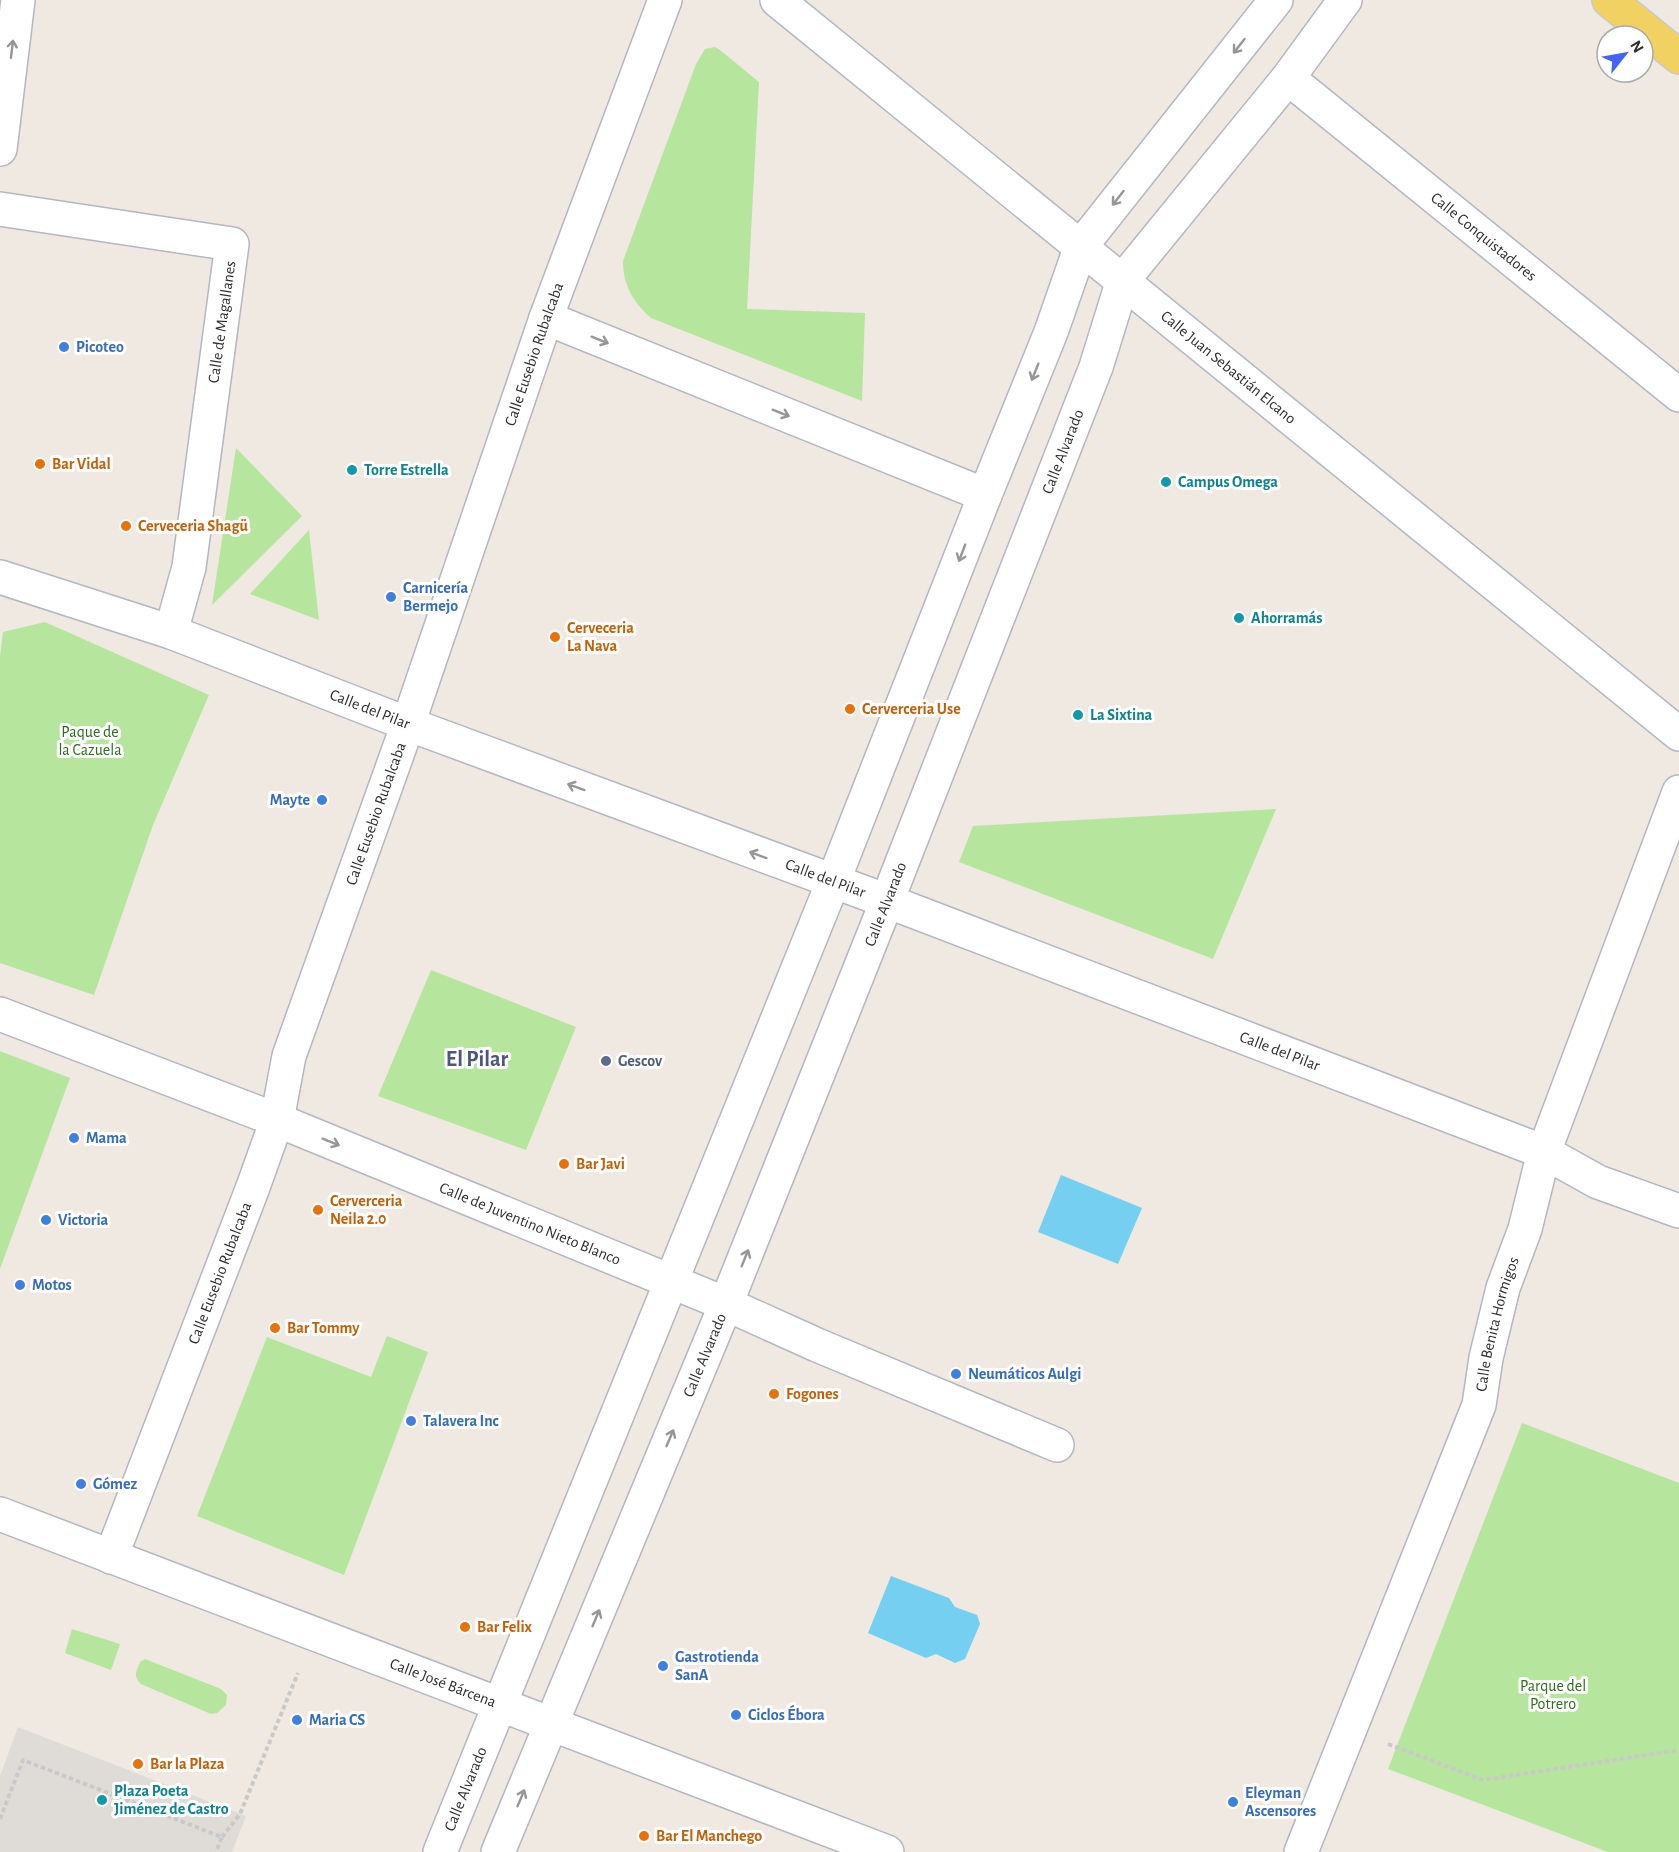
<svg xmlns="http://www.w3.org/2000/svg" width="1679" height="1852" font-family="'Alegreya Sans',sans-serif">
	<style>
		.green { fill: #b6e59e }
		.plaza { fill: #dfdcd8 }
		.water { fill: #75cff0 }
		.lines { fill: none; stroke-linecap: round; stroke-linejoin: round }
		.street-casing { stroke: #b4b7c1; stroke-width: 36 }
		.secondary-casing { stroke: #b4b7c1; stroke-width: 36 }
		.primary-casing { stroke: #c9c9c9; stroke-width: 36 }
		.path { stroke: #c9c9c9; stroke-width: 4; stroke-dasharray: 4.5 3; stroke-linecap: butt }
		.street { stroke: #fff; stroke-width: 33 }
		.secondary { stroke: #fff; stroke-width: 33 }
		.primary { stroke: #f2d163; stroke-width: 33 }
		.oneway { stroke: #969696 }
		.shop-dot { fill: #3f7fe0; stroke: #fff; stroke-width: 2 }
		.food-dot { fill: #e8710a; stroke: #fff; stroke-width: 2 }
		.culture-dot { fill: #0f9aa8; stroke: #fff; stroke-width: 2 }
		.service-dot { fill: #5c6f8a; stroke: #fff; stroke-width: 2 }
		.labels { text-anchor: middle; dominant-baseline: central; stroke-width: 6; stroke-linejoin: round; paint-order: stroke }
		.street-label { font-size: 16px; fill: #2e2e2e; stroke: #fff }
		.shop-label { font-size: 16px; font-weight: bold; fill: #366cbe; stroke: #fff; text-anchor: start }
		.food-label { font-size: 16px; font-weight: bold; fill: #c56008; stroke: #fff; text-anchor: start }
		.culture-label { font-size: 16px; font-weight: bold; fill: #0d838f; stroke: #fff; text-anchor: start }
		.park-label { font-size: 16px; fill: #2c6e1b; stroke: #fff }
		.service-label { font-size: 16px; font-weight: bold; fill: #4e5e75; stroke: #fff; text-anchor: start }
		.district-label { font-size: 22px; font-weight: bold; fill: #4d5680; stroke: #fff }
	</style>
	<rect width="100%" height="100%" fill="#efe9e1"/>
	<path class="green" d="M 715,47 L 720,50 L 759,82 L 747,309 L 865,313 L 862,401 L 651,318 C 633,302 623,285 623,261 L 696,64 L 705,49 Z
		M 236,448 L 302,516 L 212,605 Z
		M 309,530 L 319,620 L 250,594 Z
		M 45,622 L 209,695 L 153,825 L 94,995 L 0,963 L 0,657 L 3,632 Z
		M 1276,809 L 1213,959 L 959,862 L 973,826 Z
		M 431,970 L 576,1027 L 526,1150 L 378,1096 Z
		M 0,1051 L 70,1078 L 0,1269 Z
		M 387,1336 L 428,1352 L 344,1575 L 197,1516 L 267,1337 L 371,1377 Z
		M 1522,1423 L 1679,1483 L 1679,1852 L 1608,1852 L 1388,1769 Z
		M 72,1629 L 120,1644 L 111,1670 L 65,1653 Z
		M 145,1659 L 221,1689 L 227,1695 L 226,1705 L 217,1713 L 211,1714 L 141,1684 C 133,1676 136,1672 140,1662 Z"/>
	<path class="plaza" d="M 18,1727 L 246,1816 L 232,1852 L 0,1852 L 0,1776 Z"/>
	<path class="water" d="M 1061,1175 L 1142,1208 L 1118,1264 L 1038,1232 Z
		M 891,1576 L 949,1598 L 955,1607 L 977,1615 L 980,1624 L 965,1659 L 955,1663 L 936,1654 L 926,1658 L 868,1633 Z"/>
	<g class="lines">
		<defs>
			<g id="street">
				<path id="s1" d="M 777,0 L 1679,734"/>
				<path id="s2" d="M 1288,78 L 1679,395"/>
				<path d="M 0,209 L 232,244 L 189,567 L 171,632"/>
				<path d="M 546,318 L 985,495"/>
				<path id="s3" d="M 0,577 L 171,632 L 408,724 L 887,901 L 1544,1152 L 1598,1182 L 1679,1211"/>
				<path id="s4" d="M 0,1014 L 277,1120 L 726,1304 L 817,1345 L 1057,1445"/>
				<path id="s5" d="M 0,1514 L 887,1852"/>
				<path id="s6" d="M 111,1557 L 253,1187 L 277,1120 L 289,1056 L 408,724 L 546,318 L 665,0"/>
				<path id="s7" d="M 440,1852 L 833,882 L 985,495 L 1051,332 L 1081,246 L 1276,0"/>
				<path id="s8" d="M 498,1852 L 726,1304 L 887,901 L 1096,367 L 1123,280 L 1288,78 L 1345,0"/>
				<path id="s9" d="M 1301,1852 L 1479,1405 L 1486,1358 L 1503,1288 L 1525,1229 L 1544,1152 L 1679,792"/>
			</g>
			<path id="secondary" d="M 0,149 L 18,0"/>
			<path id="primary" d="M 1609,0 L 1679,57"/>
		</defs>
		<use href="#street" class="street-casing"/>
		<use href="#secondary" class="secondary-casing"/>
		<use href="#primary" class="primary-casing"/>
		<path class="path" d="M 1388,1744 L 1483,1780 L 1679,1750
			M 0,1819 L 23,1760 L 222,1837 L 216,1852
			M 222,1837 L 240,1814 L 298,1673"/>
		<use href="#street" class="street"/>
		<use href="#secondary" class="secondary"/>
		<use href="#primary" class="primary"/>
	</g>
	<defs><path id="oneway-shaft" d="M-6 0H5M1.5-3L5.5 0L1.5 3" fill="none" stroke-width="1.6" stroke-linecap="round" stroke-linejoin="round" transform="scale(1.5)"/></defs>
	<g class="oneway">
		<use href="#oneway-shaft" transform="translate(1239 46) rotate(128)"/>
		<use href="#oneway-shaft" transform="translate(12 49) rotate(-83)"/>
		<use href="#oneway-shaft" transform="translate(1118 198) rotate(128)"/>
		<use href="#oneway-shaft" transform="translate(600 340) rotate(22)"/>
		<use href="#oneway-shaft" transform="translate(1035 372) rotate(112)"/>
		<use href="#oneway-shaft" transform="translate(781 413) rotate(22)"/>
		<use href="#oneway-shaft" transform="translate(962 553) rotate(111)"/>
		<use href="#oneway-shaft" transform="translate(576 787) rotate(-160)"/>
		<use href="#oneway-shaft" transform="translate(758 855) rotate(-160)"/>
		<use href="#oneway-shaft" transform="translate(331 1142) rotate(22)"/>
		<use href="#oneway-shaft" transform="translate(745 1258) rotate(-68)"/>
		<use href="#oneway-shaft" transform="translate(670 1438) rotate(-67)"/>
		<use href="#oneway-shaft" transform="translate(596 1618) rotate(-67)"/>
		<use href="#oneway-shaft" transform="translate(521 1798) rotate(-67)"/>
	</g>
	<g class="shop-dot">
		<circle cx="64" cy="347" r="6"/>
		<circle cx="391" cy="597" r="6"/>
		<circle cx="322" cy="800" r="6"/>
		<circle cx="74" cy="1138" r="6"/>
		<circle cx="46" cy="1220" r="6"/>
		<circle cx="20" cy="1285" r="6"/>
		<circle cx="956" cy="1374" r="6"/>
		<circle cx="411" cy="1421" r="6"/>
		<circle cx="81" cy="1484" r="6"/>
		<circle cx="663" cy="1666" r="6"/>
		<circle cx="736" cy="1715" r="6"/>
		<circle cx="297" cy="1720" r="6"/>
		<circle cx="1233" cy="1802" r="6"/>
	</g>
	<g class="food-dot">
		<circle cx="40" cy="464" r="6"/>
		<circle cx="126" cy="526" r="6"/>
		<circle cx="555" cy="637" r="6"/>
		<circle cx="850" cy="709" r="6"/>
		<circle cx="564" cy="1164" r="6"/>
		<circle cx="318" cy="1210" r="6"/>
		<circle cx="275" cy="1328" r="6"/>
		<circle cx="774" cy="1394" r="6"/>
		<circle cx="465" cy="1627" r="6"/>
		<circle cx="138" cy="1764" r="6"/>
		<circle cx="644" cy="1836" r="6"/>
	</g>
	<g class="culture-dot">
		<circle cx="352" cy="470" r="6"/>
		<circle cx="1166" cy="482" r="6"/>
		<circle cx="1239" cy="618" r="6"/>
		<circle cx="1078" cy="715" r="6"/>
		<circle cx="102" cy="1800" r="6"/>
	</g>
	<circle class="service-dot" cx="606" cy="1061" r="6"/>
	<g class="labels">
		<g class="street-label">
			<text stroke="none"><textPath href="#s2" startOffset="252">Calle Conquistadores</textPath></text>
			<text transform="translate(222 322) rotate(-82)">Calle de Magallanes</text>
			<text stroke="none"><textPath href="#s6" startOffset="1276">Calle Eusebio Rubalcaba</textPath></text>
			<text stroke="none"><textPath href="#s1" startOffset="582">Calle Juan Sebastián Elcano</textPath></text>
			<text stroke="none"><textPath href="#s8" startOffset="1510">Calle Alvarado</textPath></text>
			<text stroke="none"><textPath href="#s3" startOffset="393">Calle del Pilar</textPath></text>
			<text stroke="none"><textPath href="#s6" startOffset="790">Calle Eusebio Rubalcaba</textPath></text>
			<text stroke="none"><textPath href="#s3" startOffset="879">Calle del Pilar</textPath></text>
			<text stroke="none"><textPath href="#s8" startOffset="1024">Calle Alvarado</textPath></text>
			<text stroke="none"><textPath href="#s3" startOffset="1365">Calle del Pilar</textPath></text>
			<text stroke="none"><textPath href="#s4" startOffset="570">Calle de Juventino Nieto Blanco</textPath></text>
			<text stroke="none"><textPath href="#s6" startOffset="304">Calle Eusebio Rubalcaba</textPath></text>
			<text stroke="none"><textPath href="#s9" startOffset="564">Calle Benita Hormigos</textPath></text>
			<text stroke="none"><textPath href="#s8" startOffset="538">Calle Alvarado</textPath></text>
			<text stroke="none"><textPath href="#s5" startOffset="474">Calle José Bárcena</textPath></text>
			<text stroke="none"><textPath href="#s7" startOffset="68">Calle Alvarado</textPath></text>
		</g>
		<g class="shop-label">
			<text x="76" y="347">Picoteo</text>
			<text x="403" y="588">Carnicería<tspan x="403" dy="18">Bermejo</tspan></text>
			<text x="310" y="800" text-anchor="end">Mayte</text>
			<text x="86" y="1138">Mama</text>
			<text x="58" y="1220">Victoria</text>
			<text x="32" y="1285">Motos</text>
			<text x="968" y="1374">Neumáticos Aulgi</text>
			<text x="423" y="1421">Talavera Inc</text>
			<text x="93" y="1484">Gómez</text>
			<text x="675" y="1657">Gastrotienda<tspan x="675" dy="18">SanA</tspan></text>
			<text x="748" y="1715">Ciclos Ébora</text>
			<text x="309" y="1720">Maria CS</text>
			<text x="1245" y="1793">Eleyman<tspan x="1245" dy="18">Ascensores</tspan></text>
		</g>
		<g class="food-label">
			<text x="52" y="464">Bar Vidal</text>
			<text x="138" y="526">Cerveceria Shagü</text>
			<text x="567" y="628">Cerveceria<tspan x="567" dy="18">La Nava</tspan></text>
			<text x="862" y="709">Cerverceria Use</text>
			<text x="576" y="1164">Bar Javi</text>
			<text x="330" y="1201">Cerverceria<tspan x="330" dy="18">Neila 2.0</tspan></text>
			<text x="287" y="1328">Bar Tommy</text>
			<text x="786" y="1394">Fogones</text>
			<text x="477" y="1627">Bar Felix</text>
			<text x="150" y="1764">Bar la Plaza</text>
			<text x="656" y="1836">Bar El Manchego</text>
		</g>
		<g class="culture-label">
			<text x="364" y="470">Torre Estrella</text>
			<text x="1178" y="482">Campus Omega</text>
			<text x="1251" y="618">Ahorramás</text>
			<text x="1090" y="715">La Sixtina</text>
			<text x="114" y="1791">Plaza Poeta<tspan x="114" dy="18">Jiménez de Castro</tspan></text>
		</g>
		<g class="park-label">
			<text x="90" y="732">Paque de<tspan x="90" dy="18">la Cazuela</tspan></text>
			<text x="1553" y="1686">Parque del<tspan x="1553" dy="18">Potrero</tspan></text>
		</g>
		<g class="service-label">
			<text x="618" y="1061">Gescov</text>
		</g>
		<g class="district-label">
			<text x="477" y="1059">El Pilar</text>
		</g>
	</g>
	<g transform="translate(1625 54) rotate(59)"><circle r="28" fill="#ffffff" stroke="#ababab" stroke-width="1.5"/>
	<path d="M0-4.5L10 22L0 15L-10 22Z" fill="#4264fb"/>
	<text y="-9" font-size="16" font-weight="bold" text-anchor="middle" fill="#2e2e2e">N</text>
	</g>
</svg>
